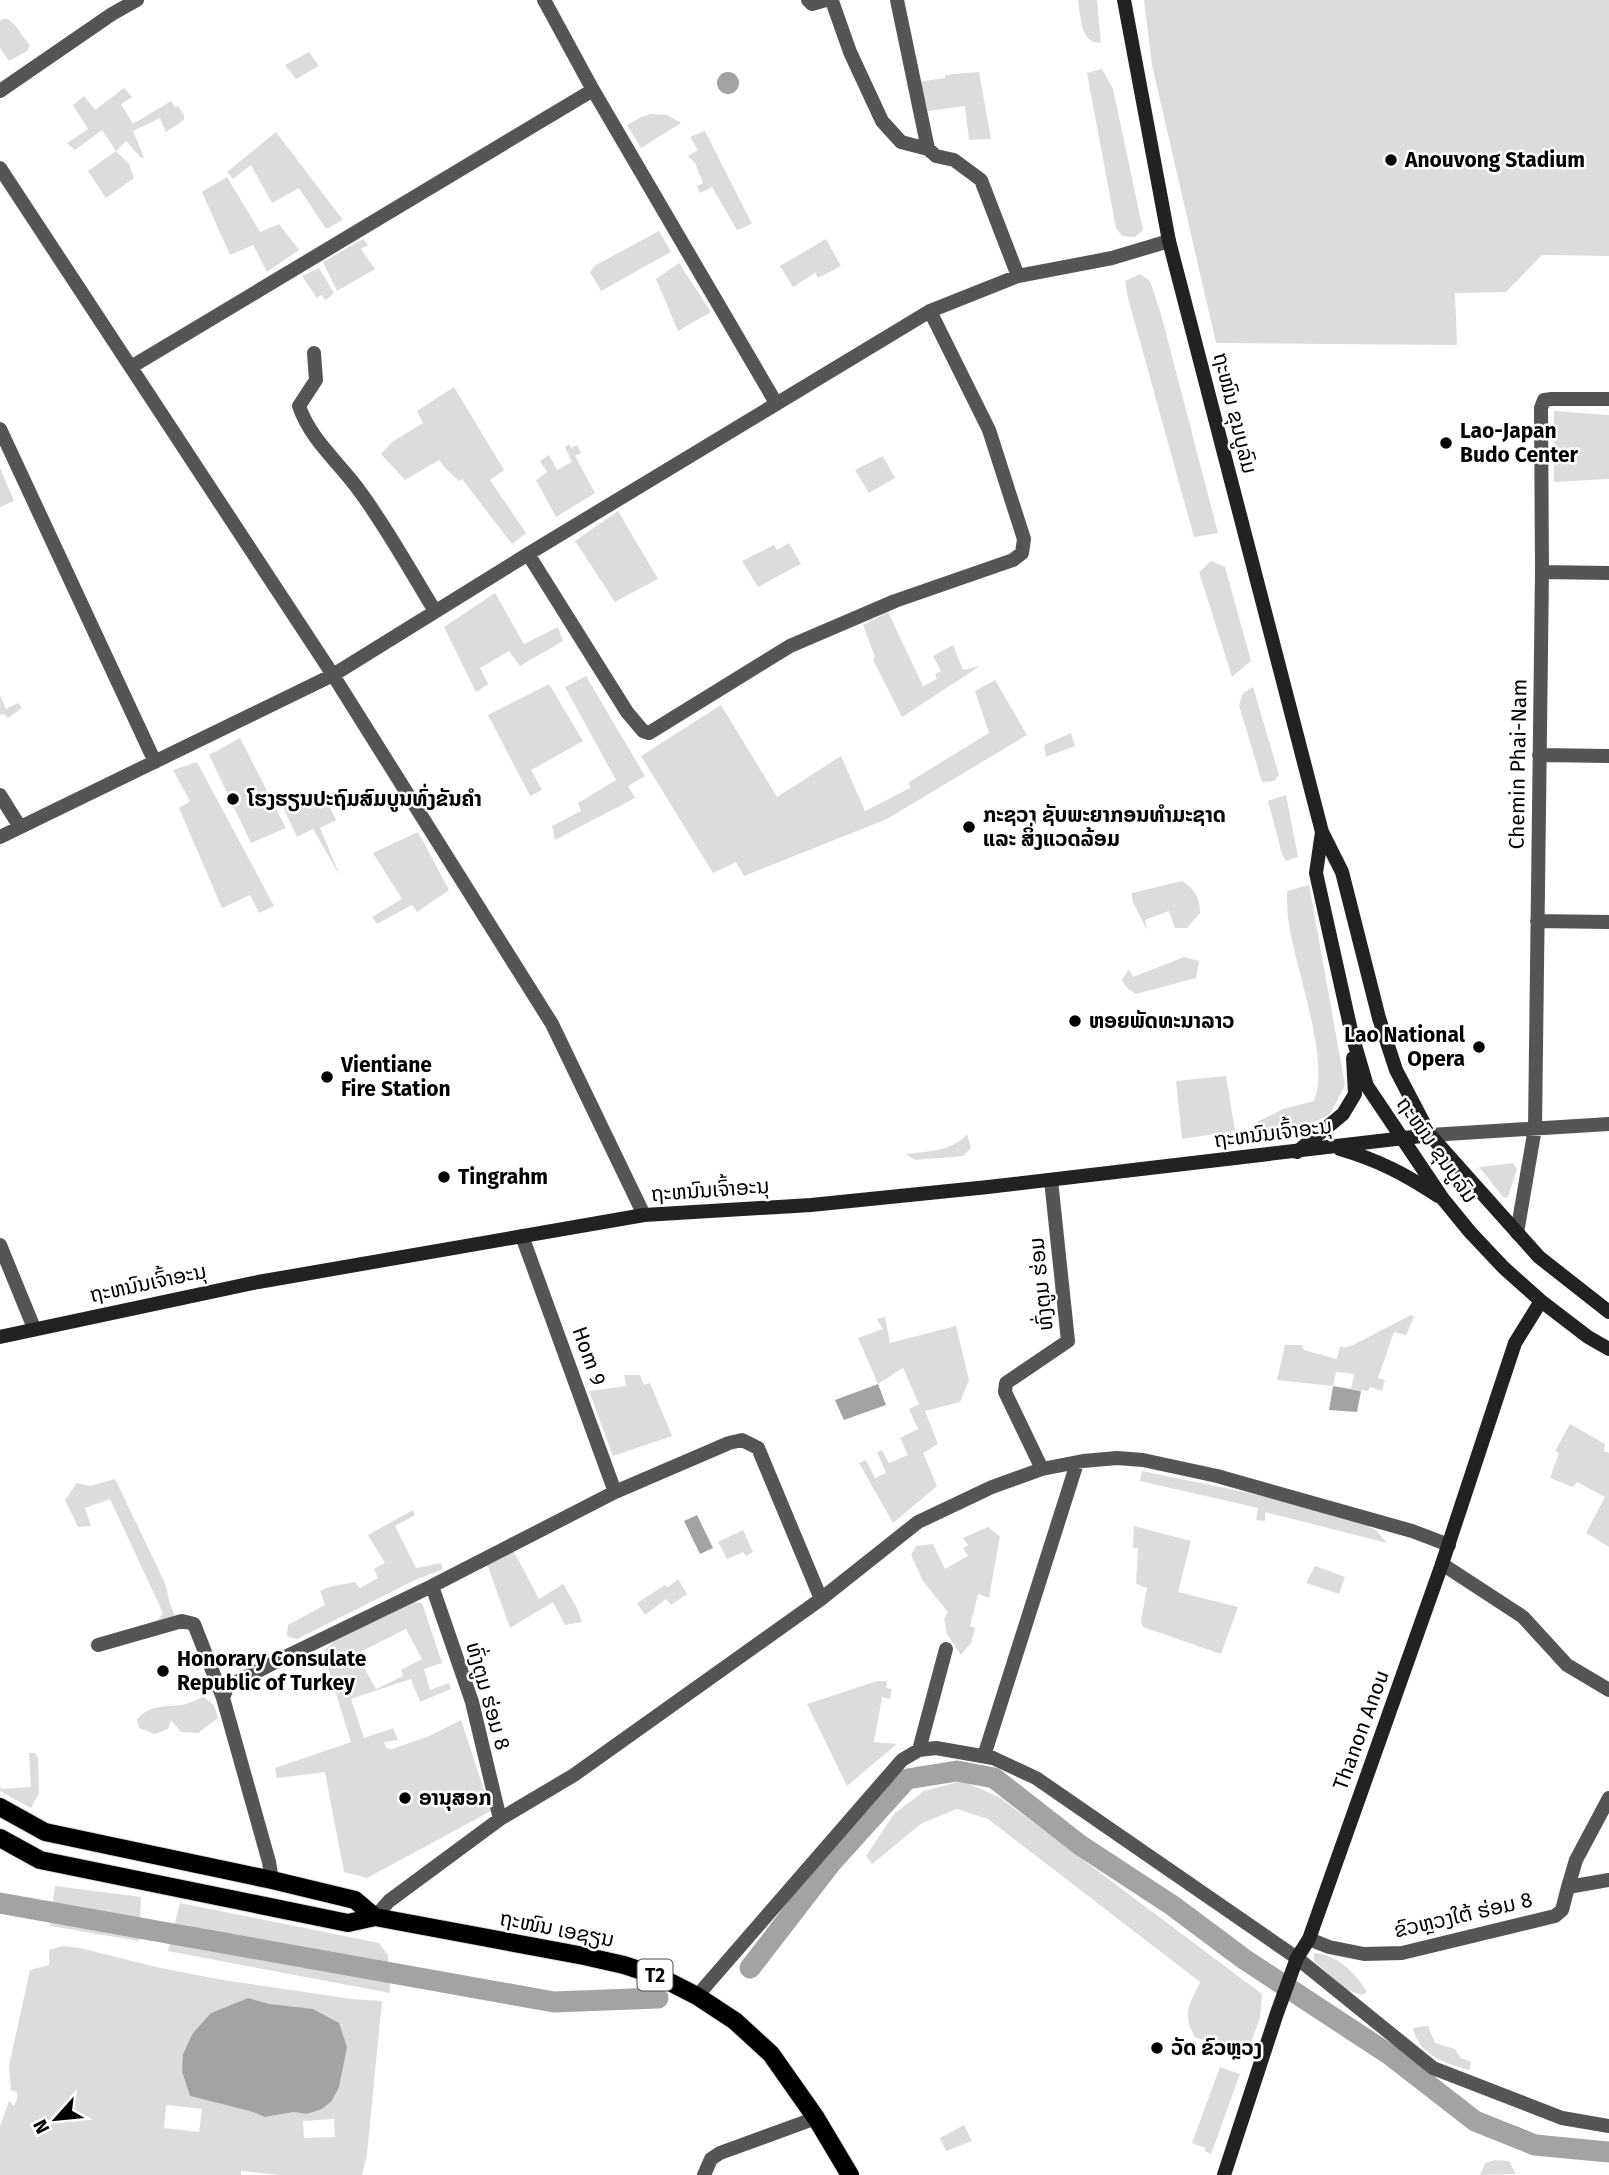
<svg xmlns="http://www.w3.org/2000/svg" width="1609" height="2175" font-family="'Fira Sans','Noto Sans Lao',sans-serif">
	<style>
		.green { fill: #dcdcdc; fill-rule: evenodd }
		.water { fill: #a3a3a3 }
		.lines { fill: none; stroke-linecap: round; stroke-linejoin: round }
		.canal { stroke: #a3a3a3; stroke-width: 21 }
		.primary-casing { stroke: #dbdbdb; stroke-width: 20 }
		.street { stroke: #555; stroke-width: 14 }
		.secondary { stroke: #222; stroke-width: 14 }
		.primary { stroke: #000; stroke-width: 18 }
		.poi-dot { fill: #000; stroke: #fff; stroke-width: 2.5 }
		.labels { text-anchor: middle; dominant-baseline: central; stroke-width: 5; stroke-linejoin: round; paint-order: stroke }
		.shield { fill: #fff; stroke: #4c4c4c; stroke-width: 2 }
		.shield-label { font-size: 19px; font-weight: bold; fill: #000 }
		.poi-label { font-size: 21px; font-weight: bold; fill: #000; stroke: #fff; text-anchor: start }
		.street-label { font-size: 21px; fill: #000; stroke: #fff }
	</style>
	<rect width="100%" height="100%" fill="#fff"/>
	<path class="green" d="M 1078,0 L 1097,0 L 1101,43 C 1080,43 1081,17 1078,0 Z
		M 1144,0 L 1609,0 L 1609,256 L 1542,255 L 1506,292 L 1455,293 L 1457,345 L 1216,343 L 1152,65 Z
		M 3,19 L 8,19 L 15,25 L 30,46 L 27,51 L 9,61 L 0,48 L 0,21 Z
		M 309,52 L 319,66 L 296,79 L 285,65 Z
		M 1102,69 L 1113,89 L 1143,230 L 1135,237 L 1122,236 L 1116,228 L 1087,73 Z
		M 979,72 L 991,139 L 969,140 L 965,106 L 928,111 L 918,82 L 945,78 L 945,75 Z
		M 124,88 L 132,97 L 121,104 L 133,124 L 171,101 L 175,107 L 178,106 L 184,115 L 184,120 L 166,132 L 160,118 L 133,131 L 144,157 L 141,158 L 126,141 L 116,151 L 129,164 L 134,178 L 106,198 L 88,171 L 116,151 L 102,130 L 75,150 L 67,143 L 88,129 L 73,105 L 84,96 L 95,110 Z
		M 651,114 L 667,115 L 681,123 L 641,148 L 627,125 L 641,117 Z
		M 705,131 L 752,224 L 737,230 L 712,187 L 700,193 L 697,186 L 703,183 L 695,163 L 688,156 L 698,150 L 690,137 Z
		M 276,132 L 279,136 L 343,220 L 326,229 L 299,188 L 272,203 L 251,165 L 233,179 L 227,172 Z
		M 227,177 L 260,232 L 279,224 L 299,250 L 267,272 L 253,245 L 230,255 L 202,192 Z
		M 659,231 L 671,252 L 601,291 L 590,272 L 596,265 Z
		M 363,239 L 368,245 L 361,249 L 375,269 L 337,291 L 323,262 Z
		M 826,239 L 841,266 L 818,278 L 815,273 L 793,287 L 780,266 Z
		M 679,263 L 711,312 L 678,331 L 656,279 Z
		M 319,268 L 334,293 L 326,300 L 321,295 L 317,298 L 302,276 Z
		M 1140,274 L 1150,281 L 1161,314 L 1218,533 L 1194,537 L 1128,298 L 1125,281 Z
		M 454,387 L 504,470 L 490,480 L 526,533 L 512,544 L 462,479 L 459,481 L 445,468 L 439,460 L 405,480 L 381,454 L 392,442 L 423,423 L 417,411 Z
		M 1554,411 L 1609,415 L 1609,479 L 1554,482 Z
		M 569,444 L 571,448 L 577,445 L 581,453 L 575,456 L 595,493 L 556,517 L 536,480 L 547,472 L 540,461 L 549,455 L 557,470 L 572,462 L 565,447 Z
		M 883,456 L 895,478 L 869,493 L 855,470 Z
		M 0,468 L 14,501 L 0,507 Z
		M 618,511 L 658,579 L 615,602 L 575,541 Z
		M 789,543 L 801,564 L 758,587 L 742,561 L 774,545 L 777,550 Z
		M 1211,561 L 1225,567 L 1251,661 L 1232,677 L 1199,572 Z
		M 495,593 L 524,644 L 558,627 L 563,641 L 520,666 L 509,651 L 480,668 L 488,684 L 476,692 L 444,627 Z
		M 888,612 L 923,686 L 937,679 L 935,674 L 941,671 L 933,656 L 953,645 L 963,670 L 980,666 L 902,717 L 873,660 L 875,657 L 863,625 Z
		M 586,676 L 645,776 L 628,786 L 635,798 L 555,840 L 552,826 L 581,811 L 578,803 L 616,780 L 565,687 Z
		M 995,680 L 1027,735 L 887,819 L 744,876 L 736,862 L 713,873 L 641,756 L 721,705 L 777,797 L 841,756 L 865,811 L 910,788 L 909,782 L 989,733 L 975,691 Z
		M 549,684 L 583,741 L 531,770 L 542,790 L 530,796 L 488,715 Z
		M 1253,687 L 1279,775 L 1274,781 L 1262,782 L 1239,705 L 1243,693 Z
		M 0,695 L 6,709 L 18,703 L 22,708 L 8,718 L 4,714 L 0,715 Z
		M 1071,733 L 1075,746 L 1046,757 L 1044,745 Z
		M 240,738 L 286,828 L 251,843 L 209,755 Z
		M 197,762 L 274,906 L 259,913 L 250,895 L 222,908 L 179,808 L 190,801 L 173,770 Z
		M 300,793 L 310,809 L 327,801 L 336,820 L 320,828 L 340,876 L 313,829 L 297,837 L 281,803 Z
		M 1286,795 L 1298,857 L 1286,861 L 1282,854 L 1268,801 Z
		M 418,832 L 449,890 L 417,912 L 412,905 L 377,924 L 372,917 L 402,899 L 373,853 Z
		M 1182,881 C 1195,889 1200,898 1200,913 L 1187,928 L 1175,928 L 1169,911 L 1145,920 L 1147,930 L 1132,900 L 1132,893 Z
		M 1309,885 L 1345,1085 L 1330,1114 L 1299,1130 L 1261,1134 L 1257,1122 L 1283,1109 L 1314,1101 C 1331,1059 1294,966 1288,918 C 1287,909 1287,900 1287,891 Z
		M 1184,957 L 1199,961 L 1196,978 L 1136,994 L 1127,988 L 1122,980 L 1129,969 L 1133,977 Z
		M 1226,1076 L 1235,1131 L 1182,1139 L 1176,1081 Z
		M 967,1134 L 971,1148 L 963,1156 L 915,1160 L 906,1154 C 928,1151 951,1152 967,1134 Z
		M 1513,1163 L 1517,1169 L 1508,1197 L 1504,1198 L 1479,1167 Z
		M 1411,1315 L 1414,1317 L 1406,1335 L 1394,1332 L 1378,1378 L 1385,1380 L 1382,1391 L 1370,1387 L 1368,1391 L 1351,1389 L 1354,1374 L 1336,1372 L 1333,1386 L 1277,1380 L 1285,1345 L 1302,1345 L 1304,1350 L 1337,1359 L 1340,1346 L 1344,1348 L 1353,1345 Z
		M 885,1317 L 890,1343 L 956,1326 L 969,1380 L 960,1402 L 925,1411 L 938,1444 L 923,1453 L 937,1486 L 893,1523 L 859,1463 L 866,1460 L 875,1478 L 886,1473 L 877,1452 L 882,1450 L 889,1463 L 908,1455 L 900,1438 L 918,1429 L 909,1409 L 919,1404 L 903,1368 L 878,1384 L 858,1338 L 883,1329 L 877,1319 Z
		M 624,1375 L 640,1375 L 644,1385 L 650,1383 L 672,1436 L 613,1456 L 589,1391 L 626,1386 Z
		M 1570,1424 L 1605,1444 L 1604,1451 L 1609,1453 L 1609,1547 L 1586,1533 L 1605,1497 L 1577,1482 L 1573,1487 L 1550,1478 L 1559,1453 L 1555,1451 Z
		M 1142,1471 L 1254,1494 L 1346,1516 L 1376,1530 L 1387,1543 L 1265,1512 L 1265,1521 L 1256,1520 L 1258,1508 L 1140,1481 Z
		M 115,1479 L 165,1583 L 170,1604 L 178,1624 C 163,1635 146,1640 128,1641 L 123,1632 L 158,1620 L 163,1613 L 110,1499 L 85,1508 L 91,1526 L 78,1527 L 65,1500 L 77,1483 L 90,1486 Z
		M 413,1510 L 415,1515 L 395,1526 L 416,1568 L 441,1563 L 443,1569 L 415,1580 L 297,1639 L 287,1636 L 288,1625 L 325,1605 L 320,1591 C 330,1585 343,1585 355,1582 L 360,1588 L 378,1578 L 374,1569 L 385,1563 L 368,1535 Z
		M 1134,1526 L 1191,1541 L 1178,1592 L 1238,1607 L 1221,1654 L 1143,1627 L 1141,1621 L 1147,1588 L 1136,1584 L 1138,1548 L 1133,1548 Z
		M 988,1527 L 1000,1536 L 989,1598 L 978,1594 L 970,1626 L 975,1628 L 971,1643 L 961,1655 L 947,1634 L 944,1619 L 948,1612 L 923,1581 L 911,1555 L 916,1546 L 933,1544 L 945,1569 L 968,1556 L 963,1548 L 968,1545 L 963,1538 Z
		M 743,1530 L 753,1552 L 746,1556 L 743,1552 L 727,1559 L 718,1542 Z
		M 513,1550 L 539,1599 L 563,1584 L 576,1606 L 582,1622 L 565,1625 L 553,1602 L 510,1628 L 487,1564 Z
		M 1315,1566 L 1345,1577 L 1339,1594 L 1306,1583 Z
		M 678,1579 L 687,1594 L 671,1605 L 666,1599 L 645,1615 L 637,1603 L 665,1585 L 668,1587 Z
		M 415,1602 L 422,1603 L 442,1663 L 424,1669 L 430,1690 L 449,1683 L 451,1689 L 420,1702 L 411,1679 L 351,1699 L 364,1738 L 393,1728 L 398,1740 L 384,1742 L 386,1748 L 392,1749 L 427,1737 L 461,1720 L 491,1811 L 367,1878 L 344,1872 L 325,1772 L 277,1778 L 275,1768 L 351,1742 L 323,1652 L 334,1641 ZM 406,1629 L 422,1659 L 401,1670 L 403,1676 L 376,1689 L 356,1654 Z
		M 877,1681 L 887,1681 L 886,1688 L 892,1689 L 890,1699 L 882,1697 L 874,1742 L 897,1744 L 847,1786 L 807,1704 Z
		M 203,1697 L 214,1705 L 218,1718 L 198,1733 L 181,1732 L 171,1720 L 168,1729 L 155,1734 L 139,1728 L 137,1720 C 149,1703 168,1708 186,1704 C 192,1702 198,1699 203,1697 Z
		M 29,1753 L 35,1753 L 38,1758 L 39,1793 L 31,1808 L 0,1791 L 0,1784 L 1,1789 L 31,1787 Z
		M 962,1781 L 999,1797 L 1262,1994 L 1260,2018 L 1246,2056 L 1195,2037 C 1181,2013 1190,2004 1200,1982 L 988,1819 L 957,1809 L 922,1823 L 872,1864 L 866,1856 L 894,1814 L 924,1791 Z
		M 55,1886 L 141,1897 L 139,1941 L 50,1926 Z
		M 180,1903 L 379,1943 L 388,1955 L 390,1993 L 168,1951 Z
		M 63,1946 L 80,1948 L 156,1967 L 223,1980 L 352,1999 L 382,2001 L 367,2154 L 362,2175 L 279,2175 L 241,2171 L 241,2175 L 0,2175 L 0,2126 L 9,2101 L 14,2106 L 17,2099 L 17,2092 L 11,2090 L 9,2066 L 30,1970 L 49,1965 L 49,1950 ZM 248,1998 L 270,2004 L 339,2087 L 332,2101 L 322,2109 L 307,2114 L 294,2112 L 265,2117 L 253,2112 L 190,2096 L 211,2013 ZM 166,2105 L 202,2109 L 199,2132 L 164,2128 ZM 334,2119 L 335,2137 L 304,2138 L 303,2121 Z
		M 1314,1953 C 1336,1954 1356,1973 1367,1992 L 1362,1995 L 1347,1990 L 1314,1961 Z
		M 1428,2026 L 1435,2043 L 1455,2049 L 1461,2058 L 1471,2062 L 1470,2070 C 1444,2063 1420,2056 1413,2028 Z
		M 1220,2067 L 1240,2074 L 1211,2154 L 1205,2151 L 1205,2148 L 1192,2143 Z
		M 964,2125 L 972,2141 L 946,2151 L 940,2138 Z
		M 1495,2160 L 1509,2161 L 1516,2174 L 1480,2175 L 1485,2163 Z"/>
	<path class="water" d="M717 83a11 11 0 1 1 22 0a11 11 0 1 1-22 0Z
		M 878,1384 L 886,1405 L 844,1420 L 835,1400 Z
		M 1333,1386 L 1361,1391 L 1357,1412 L 1329,1410 Z
		M 697,1515 L 713,1548 L 700,1554 L 684,1521 Z
		M 248,1998 L 270,2004 L 313,2009 L 339,2023 L 347,2047 L 339,2087 L 332,2101 L 322,2109 L 307,2114 L 294,2112 L 265,2117 L 253,2112 L 190,2096 L 182,2071 L 183,2054 L 193,2033 L 211,2013 Z"/>
	<g class="lines">
		<path class="canal" d="M 0,1903 L 554,2002 L 658,1998
			M 750,1968 L 831,1863 L 907,1779 L 957,1771 L 994,1778 L 1080,1845 L 1173,1906 L 1244,1959 L 1390,2055 L 1475,2121 L 1535,2145 L 1609,2152"/>
		<defs>
			<path id="primary" d="M 0,1807 L 45,1832 L 272,1880 L 355,1900 L 375,1917
				M 0,1838 L 40,1860 L 348,1923 L 375,1917 L 584,1956 L 624,1965 L 660,1977 L 697,1996 L 735,2021 L 771,2054 L 816,2118 L 850,2175"/>
		</defs>
		<use href="#primary" class="primary-casing"/>
		<path class="street" d="M 544,0 L 593,90 L 776,403
			M 808,0 L 812,4 L 826,0
			M 827,0 L 832,1 L 850,52 L 882,121 L 901,142 L 928,149 L 936,156 L 954,160 L 981,180 L 1018,276
			M 897,0 L 928,149
			M 0,91 L 112,14 L 137,0
			M 0,168 L 333,675 L 552,1024 L 644,1215
			M 314,353 L 316,380 L 299,406 C 311,441 340,463 361,493 C 388,530 411,572 435,611
			M 131,367 L 593,90
			M 0,429 L 155,762
			M 528,554 L 627,712 L 643,731 L 649,733 L 790,646 L 895,601 L 1013,560 L 1022,553 L 1024,539 L 989,430 L 930,311
			M 1542,572 L 1609,573
			M 1539,755 L 1609,756
			M 0,795 L 20,827
			M 0,837 L 333,675 L 528,554 L 930,311 L 1018,276 L 1112,258 L 1169,241
			M 1537,921 L 1609,922
			M 1430,1135 L 1609,1124
			M 1517,1233 L 1535,1128 L 1542,572 L 1541,408 L 1544,400 L 1552,399 L 1609,399
			M 522,1236 L 615,1492
			M 0,1245 L 34,1328
			M 1042,1469 L 1005,1392 L 1006,1383 L 1068,1341 L 1051,1180
			M 1442,1564 L 1523,1617 L 1567,1665 L 1609,1690
			M 432,1586 L 472,1702 L 500,1819
			M 98,1645 L 182,1621 L 194,1624 L 223,1698
			M 919,1750 L 946,1649
			M 984,1756 L 1077,1463
			M 272,1880 L 269,1862 L 223,1698 L 227,1687 L 285,1657 L 432,1586 L 615,1492 L 729,1443 L 742,1440 L 758,1448 L 821,1599
			M 1568,1887 L 1576,1860 L 1609,1798
			M 375,1917 L 389,1901 L 500,1819 L 574,1775 L 821,1599 L 918,1522 L 992,1487 L 1042,1469 L 1083,1461 L 1117,1458 L 1143,1460 L 1217,1476 L 1412,1531 L 1449,1545
			M 1309,1939 L 1329,1947 L 1364,1954 L 1402,1953 L 1555,1916 L 1562,1910 L 1568,1887 L 1609,1880
			M 697,1996 L 902,1760 L 919,1750 L 936,1748 L 993,1758 L 1036,1778 L 1297,1958 L 1433,2068 L 1562,2118 L 1609,2126
			M 704,2175 L 711,2159 L 720,2153 L 816,2118"/>
		<path class="secondary" d="M 1124,0 L 1169,241 L 1322,832 L 1342,872 L 1379,1018 L 1396,1070 L 1430,1135 L 1539,1257 L 1609,1312
			M 1322,832 L 1316,873 L 1352,1035 L 1367,1086 L 1443,1199 L 1470,1232 L 1504,1268 L 1541,1301 L 1588,1337 L 1609,1349
			M 1340,1149 C 1378,1160 1405,1174 1438,1196
			M 1297,1152 L 1343,1114 L 1355,1094 L 1353,1058
			M 0,1337 L 258,1282 L 644,1215 L 811,1205 L 988,1187 L 1430,1135
			M 1224,2175 L 1277,2013 L 1297,1958 L 1309,1939 L 1442,1564 L 1515,1343 L 1541,1301"/>
		<use href="#primary" class="primary"/>
	</g>
	<g class="poi-dot">
		<circle cx="1391" cy="160" r="7"/>
		<circle cx="1446" cy="443" r="7"/>
		<circle cx="233" cy="799" r="7"/>
		<circle cx="969" cy="827" r="7"/>
		<circle cx="1075" cy="1021" r="7"/>
		<circle cx="1479" cy="1047" r="7"/>
		<circle cx="327" cy="1077" r="7"/>
		<circle cx="444" cy="1177" r="7"/>
		<circle cx="163" cy="1671" r="7"/>
		<circle cx="405" cy="1798" r="7"/>
		<circle cx="1157" cy="2048" r="7"/>
	</g>
	<g class="labels">
		<rect class="shield" x="637.5" y="1959.5" width="35" height="31" rx="5"/>
		<g class="shield-label">
			<text x="655" y="1975">T2</text>
		</g>
		<g class="poi-label">
			<text x="1405" y="160">Anouvong Stadium</text>
			<text x="1460" y="431">Lao-Japan<tspan x="1460" dy="24">Budo Center</tspan></text>
			<text x="247" y="799">ໂຮງຮຽນປະຖົມສົມບູນທົ່ງຂັນຄຳ</text>
			<text x="983" y="815">ກະຊວງ ຊັບພະຍາກອນທຳມະຊາດ<tspan x="983" dy="24">ແລະ ສິ່ງແວດລ້ອມ</tspan></text>
			<text x="1089" y="1021">ຫອຍພັດທະນາລາວ</text>
			<text x="1465" y="1035" text-anchor="end">Lao National<tspan x="1465" dy="24">Opera</tspan></text>
			<text x="341" y="1065">Vientiane<tspan x="341" dy="24">Fire Station</tspan></text>
			<text x="458" y="1177">Tingrahm</text>
			<text x="177" y="1659">Honorary Consulate<tspan x="177" dy="24">Republic of Turkey</tspan></text>
			<text x="419" y="1798">ອານຸສອກ</text>
			<text x="1171" y="2048">ວັດ ຂົວຫຼວງ</text>
		</g>
		<g class="street-label">
			<text transform="translate(1235 413) rotate(76)">ຖະໜົນ ຂຸນບູລົມ</text>
			<text transform="translate(1518 764) rotate(-89)">Chemin Phai-Nam</text>
			<text transform="translate(1273 1133) rotate(-7)">ຖະຫນົນເຈົ້າອະນຸ</text>
			<text transform="translate(1437 1150) rotate(55)">ຖະໜົນ ຂຸນບູລົມ</text>
			<text transform="translate(710 1190) rotate(-4)">ຖະຫນົນເຈົ້າອະນຸ</text>
			<text transform="translate(148 1283) rotate(-12)">ຖະຫນົນເຈົ້າອະນຸ</text>
			<text transform="translate(1041 1284) rotate(-96)">ທົ່ງຕູມ ຮ່ອມ</text>
			<text transform="translate(589 1356) rotate(70)">Hom 9</text>
			<text transform="translate(488 1696) rotate(74)">ທົ່ງຕູມ ຮ່ອມ 8</text>
			<text transform="translate(1361 1730) rotate(-70)">Thanon Anou</text>
			<text transform="translate(1463 1915) rotate(-13)">ຂົວຫຼວງໃຕ້ ຮ່ອມ 8</text>
			<text transform="translate(557 1929) rotate(11)">ຖະໜົນ ເອຊຽນ</text>
		</g>
	</g>
	<g transform="translate(56 2119) rotate(243)" stroke="#ffffff" stroke-width="5" paint-order="stroke">
	<path d="M0-5L12 26L0 18L-12 26Z" fill="#000000"/>
	<text y="-10" font-size="19" font-weight="bold" text-anchor="middle" fill="#000000">N</text>
	</g>
</svg>
